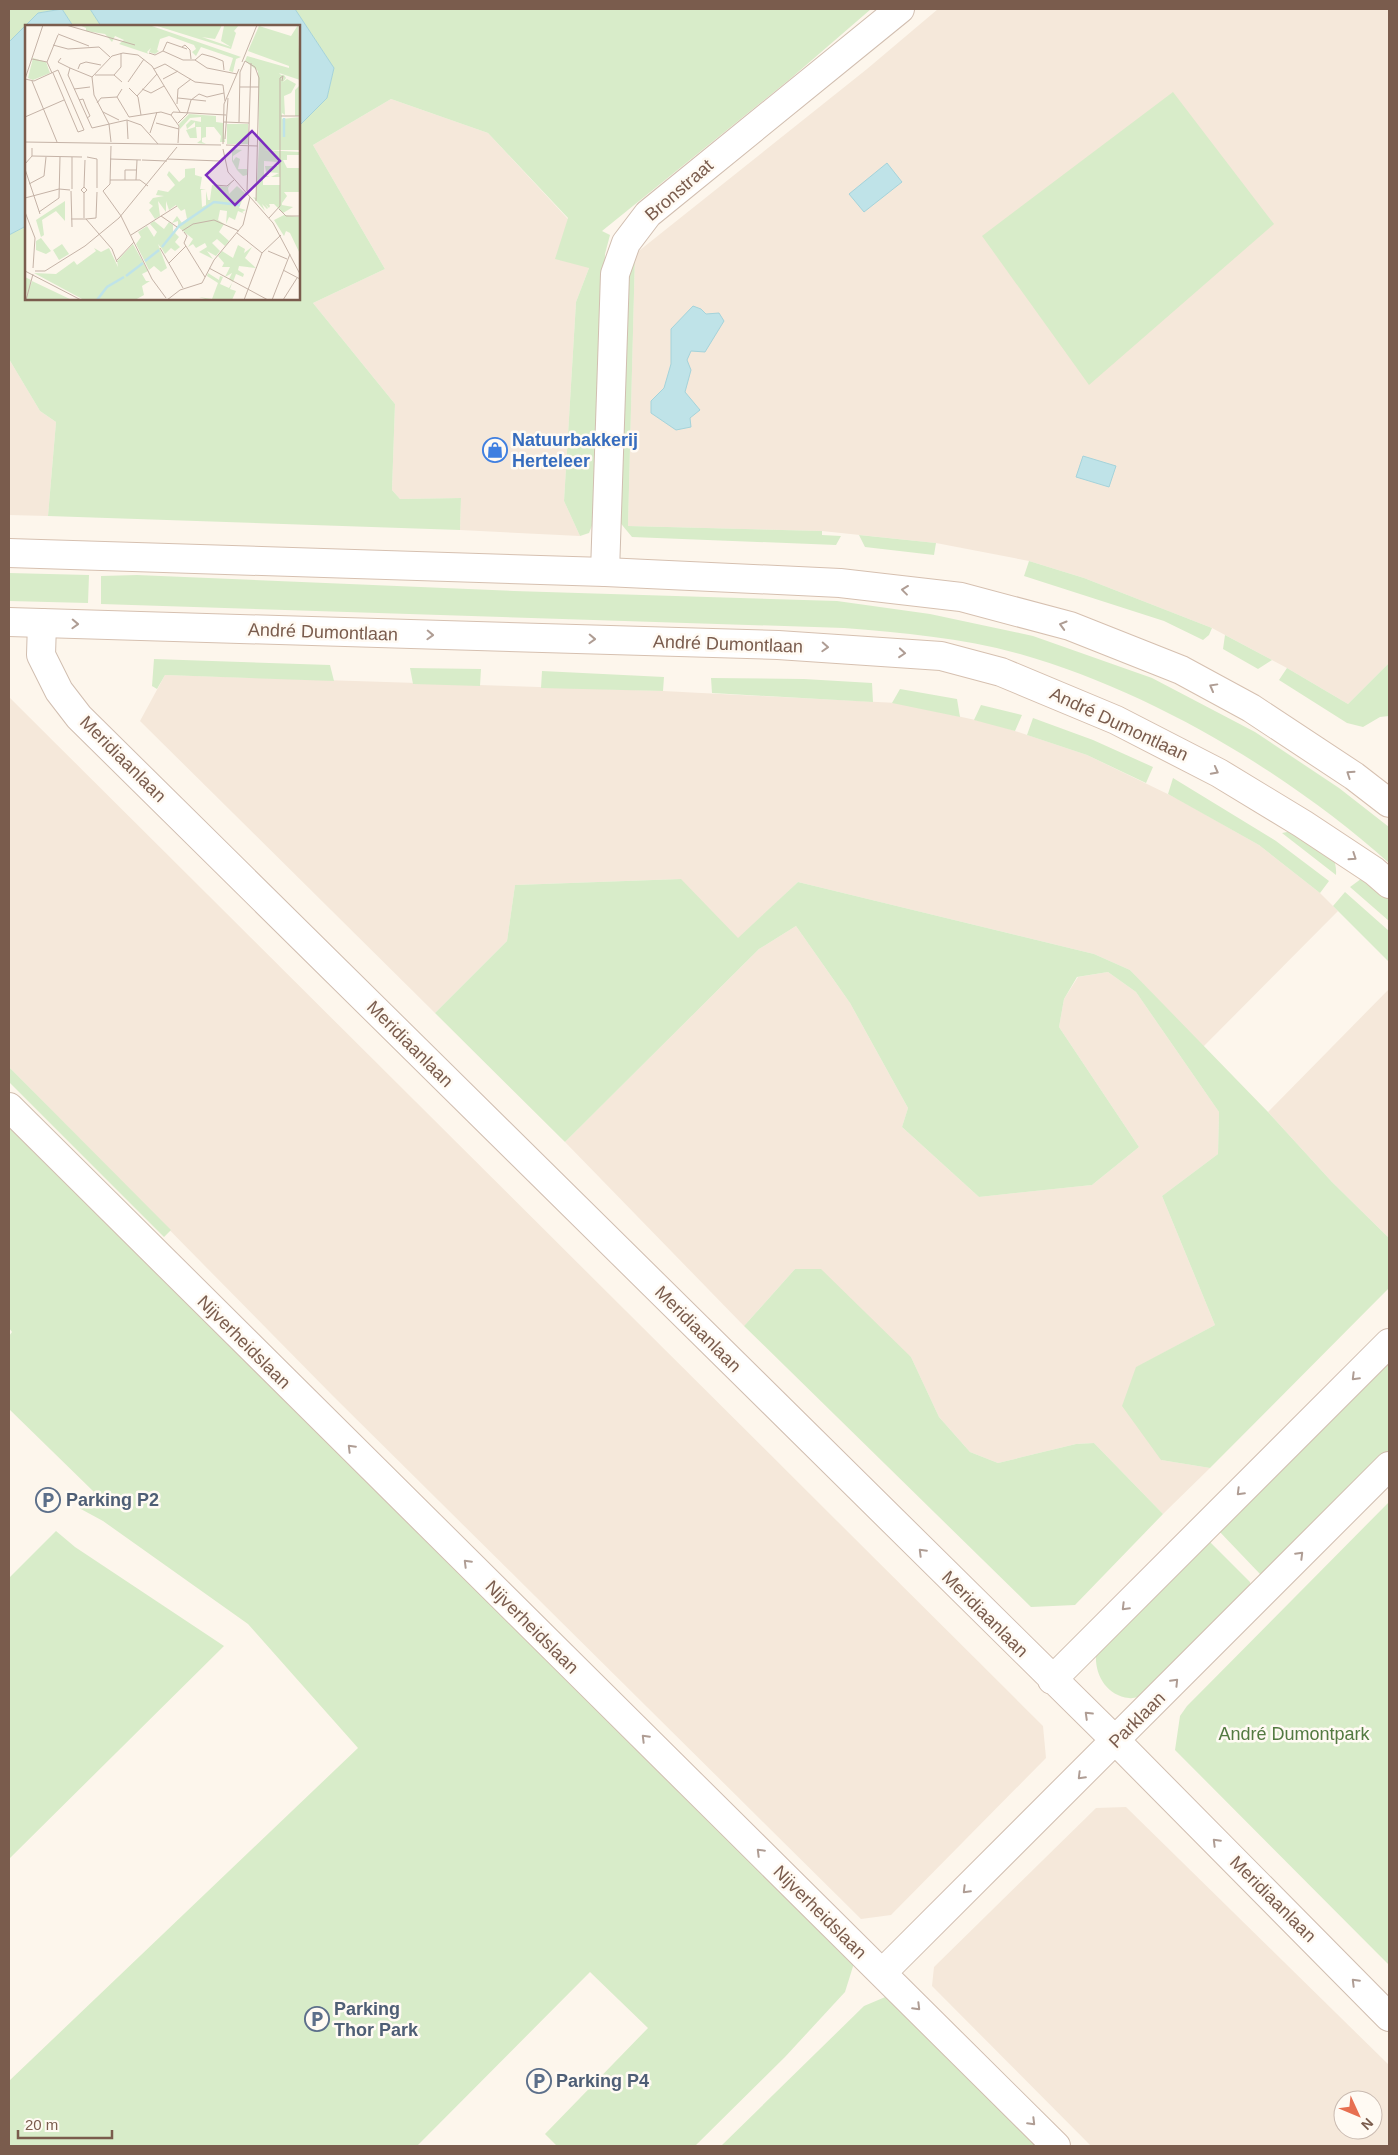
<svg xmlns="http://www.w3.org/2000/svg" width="1398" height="2155" font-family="Arial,sans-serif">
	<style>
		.residential { fill: #f5e8da; fill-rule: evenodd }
		.green { fill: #d8ecc9 }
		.water { fill: #bfe3e8; stroke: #a5d3da }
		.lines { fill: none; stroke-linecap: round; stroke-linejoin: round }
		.street-casing { stroke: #d1beb0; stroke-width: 30 }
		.secondary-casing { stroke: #d6c0b0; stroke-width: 30 }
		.street { stroke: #fff; stroke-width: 28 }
		.secondary { stroke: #fff; stroke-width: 28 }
		.oneway { stroke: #af9d94 }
		.labels { text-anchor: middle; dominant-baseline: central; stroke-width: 5; stroke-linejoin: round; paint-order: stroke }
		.street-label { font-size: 18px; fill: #7a5c4d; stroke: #fffaf3 }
		.shop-label { font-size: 18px; font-weight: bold; fill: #366cbe; stroke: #fffaf3; text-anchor: start }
		.service-label { font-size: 18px; font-weight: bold; fill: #4e5e75; stroke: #fffaf3; text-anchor: start }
		.park-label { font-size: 18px; fill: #537a41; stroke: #fffaf3 }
		.inset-river { fill: none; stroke: #bfe3e8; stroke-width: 2.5 }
		.inset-road { fill: none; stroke: #c5b3a7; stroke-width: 1 }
		.view { fill: #7b2cbf; fill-opacity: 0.15; stroke: #7b2cbf; stroke-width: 2.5 }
		.inset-edge { fill: none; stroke: #7a5c4d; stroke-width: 2.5 }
	</style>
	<rect width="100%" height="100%" fill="#fdf6ec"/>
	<path class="residential" d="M 938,9 L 1389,9 L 1389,663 L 1348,704 L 1287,668 L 1212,628 L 1084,578 L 1029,561 L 936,543 L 822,531 L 628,526 L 635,254 L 867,69 Z
		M 391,99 L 488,133 L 568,219 L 589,268 L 576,302 L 564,501 L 580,536 L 460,530 L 461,498 L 400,499 L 392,490 L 395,404 L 313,303 L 385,269 L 313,145 Z
		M 9,359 L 40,411 L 56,422 L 48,516 L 9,515 Z
		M 165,675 L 663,691 L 897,703 L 994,724 L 1087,755 L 1176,798 L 1259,845 L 1320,893 L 1338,911 L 1203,1047 L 1130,970 L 1094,954 L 798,882 L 738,939 L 680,879 L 515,885 L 507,941 L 435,1013 L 140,721 Z
		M 9,697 L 1043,1726 L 1046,1758 L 891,1915 L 861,1919 L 333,1396 L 9,1067 Z
		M 796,926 L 850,1003 L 908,1108 L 902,1127 L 979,1197 L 1092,1185 L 1139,1147 L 1059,1027 L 1064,999 L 1078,977 L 1108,972 L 1136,992 L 1219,1112 L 1218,1154 L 1162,1196 L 1215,1325 L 1137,1367 L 1161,1460 L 1210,1468 L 1163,1514 L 1094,1443 L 1076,1444 L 998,1463 L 970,1452 L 939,1417 L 911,1357 L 795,1269 L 744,1326 L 565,1142 L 759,949 Z
		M 1389,989 L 1389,1238 L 1332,1182 L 1268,1112 Z
		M 1126,1807 L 1389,2065 L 1389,2146 L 1091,2146 L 932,1986 L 934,1967 L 1096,1808 ZM 1343,2100 L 1373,2100 L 1373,2130 L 1343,2130 Z"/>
	<path class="green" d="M 9,9 L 90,9 L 101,26 L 73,26 L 62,9 L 38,13 L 9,42 Z
		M 295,9 L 871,9 L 790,79 L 602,231 L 610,235 L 605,254 L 597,498 L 595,518 L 589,533 L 580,536 L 564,501 L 576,302 L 589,268 L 555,259 L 568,218 L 488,133 L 391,99 L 313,145 L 385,269 L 313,303 L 395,404 L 392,490 L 400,499 L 461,498 L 460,530 L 48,516 L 56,422 L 40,411 L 9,359 L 9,235 L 26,226 L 26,299 L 299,299 L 299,126 L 327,98 L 334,68 Z
		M 1173,92 L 1274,224 L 1089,385 L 982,236 Z
		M 635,254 L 628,526 L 822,531 L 822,535 L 841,536 L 836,545 L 632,537 L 618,520 L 625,258 Z
		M 859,535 L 936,543 L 934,555 L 865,547 Z
		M 1029,561 L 1084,578 L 1212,628 L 1209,635 L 1203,640 L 1164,621 L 1024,576 Z
		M 9,573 L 89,575 L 88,603 L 9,601 Z
		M 137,575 L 514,591 L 837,601 L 930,614 L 1033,636 L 1152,678 L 1255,732 L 1339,788 L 1389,827 L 1389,863 C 1288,773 1151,691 1020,654 C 963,638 903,633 844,628 L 101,604 L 101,576 Z
		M 1225,635 L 1272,660 L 1258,669 L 1223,649 Z
		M 154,659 L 330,665 L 334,681 L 165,675 L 157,689 L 152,686 Z
		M 1389,663 L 1389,716 L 1380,717 L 1363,727 L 1347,723 L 1279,680 L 1287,668 L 1348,704 Z
		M 410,668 L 481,669 L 480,686 L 413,684 Z
		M 542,671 L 664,677 L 663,691 L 541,688 Z
		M 711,678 L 804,679 L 872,683 L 873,702 L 712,693 Z
		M 900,689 L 957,699 L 960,717 L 892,703 Z
		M 981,705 L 1022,715 L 1015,731 L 974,720 Z
		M 1033,718 L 1093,740 L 1153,767 L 1146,783 L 1087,755 L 1027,735 Z
		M 1173,778 L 1276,841 L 1329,881 L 1320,893 L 1259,845 L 1168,794 Z
		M 1297,830 C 1316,843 1338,849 1336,875 L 1282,833 Z
		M 1365,876 L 1389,895 L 1389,921 L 1350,887 Z
		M 681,879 L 738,938 L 798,882 L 1094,954 L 1130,970 L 1268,1112 L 1332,1182 L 1389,1238 L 1389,1288 L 1210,1468 L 1161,1460 L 1122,1406 L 1136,1367 L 1215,1325 L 1162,1196 L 1218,1154 L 1219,1112 L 1136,992 L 1108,972 L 1077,977 L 1064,999 L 1059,1027 L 1139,1147 L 1092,1185 L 979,1197 L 902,1127 L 908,1108 L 850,1003 L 796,926 L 759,949 L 565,1142 L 435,1013 L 507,941 L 515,885 Z
		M 1345,892 L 1389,931 L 1389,962 L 1333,906 Z
		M 9,1067 L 171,1230 L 164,1237 L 9,1082 Z
		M 9,1117 L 855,1960 L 845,1992 L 785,2057 L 695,2146 L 557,2146 L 545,2134 L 648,2028 L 590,1972 L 417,2146 L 9,2146 L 9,2081 L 358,1748 L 248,1624 L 103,1521 L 79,1508 L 94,1492 L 9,1409 L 9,1336 L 12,1332 L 9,1328 Z
		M 795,1269 L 821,1269 L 911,1357 L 939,1417 L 970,1452 L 998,1463 L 1076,1444 L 1094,1443 L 1163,1514 L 1075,1605 L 1031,1607 L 744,1326 Z
		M 1389,1355 L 1389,1450 L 1265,1575 L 1260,1574 L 1218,1530 Z
		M 1389,1502 L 1389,1965 L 1175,1750 L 1180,1716 L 1187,1706 Z
		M 56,1531 L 75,1547 L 224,1646 L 9,1859 L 9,1578 Z
		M 1208,1540 L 1250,1582 L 1251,1588 L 1144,1695 C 1140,1696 1134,1699 1129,1698 C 1104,1695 1092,1670 1097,1647 Z
		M 890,1995 L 1042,2146 L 721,2146 L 864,2006 Z"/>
	<path class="water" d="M 62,9 L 73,26 L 26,26 L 26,226 L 9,235 L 9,42 L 38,13 Z
		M 90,9 L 295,9 L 334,68 L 327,98 L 299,126 L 299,26 L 101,26 Z
		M 887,163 L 902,182 L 864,212 L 849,194 Z
		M 693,306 L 701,309 L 706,314 L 719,313 L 724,321 L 705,352 L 691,351 L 687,360 L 691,370 L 685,392 L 700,410 L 690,418 L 691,427 L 676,430 L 651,413 L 651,401 L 664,388 L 671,364 L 671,329 Z
		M 1083,456 L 1116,466 L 1109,487 L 1076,477 Z"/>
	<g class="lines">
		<defs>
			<path id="street" d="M 605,572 L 615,274 L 626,243 L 648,214 L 900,9
				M 42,623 L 41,655 L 59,691 L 79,717 L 1116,1741 L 1389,2017
				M 9,1107 L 1056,2146
				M 1052,1680 L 1389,1343
				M 882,1973 L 1389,1466"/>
			<path id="secondary" d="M 9,553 L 605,572 L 840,583 L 961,597 L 1070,626 L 1181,670 L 1251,708 L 1354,776 L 1389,803
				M 9,622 L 778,645 L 941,656 L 1001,672 L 1116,720 L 1219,773 L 1303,824 L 1374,871 L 1389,884"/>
		</defs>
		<use href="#street" class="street-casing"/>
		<use href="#secondary" class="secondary-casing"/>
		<use href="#street" class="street"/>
		<use href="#secondary" class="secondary"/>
	</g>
	<defs><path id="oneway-chevron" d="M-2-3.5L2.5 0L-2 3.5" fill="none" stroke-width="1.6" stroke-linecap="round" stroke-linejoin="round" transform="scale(1.25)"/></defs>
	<g class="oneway">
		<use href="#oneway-chevron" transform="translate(905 590) rotate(-173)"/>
		<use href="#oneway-chevron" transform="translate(75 624) rotate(2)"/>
		<use href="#oneway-chevron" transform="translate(1063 625) rotate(-164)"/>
		<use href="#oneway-chevron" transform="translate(430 635) rotate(2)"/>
		<use href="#oneway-chevron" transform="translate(592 639) rotate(2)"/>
		<use href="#oneway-chevron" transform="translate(825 647) rotate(3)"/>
		<use href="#oneway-chevron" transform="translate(902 653) rotate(5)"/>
		<use href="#oneway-chevron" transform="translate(1213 687) rotate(-151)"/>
		<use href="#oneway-chevron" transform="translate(1215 771) rotate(28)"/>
		<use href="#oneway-chevron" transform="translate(1350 774) rotate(-146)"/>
		<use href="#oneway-chevron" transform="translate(1353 857) rotate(34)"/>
		<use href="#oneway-chevron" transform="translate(1355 1377) rotate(135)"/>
		<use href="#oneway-chevron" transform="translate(351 1448) rotate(-135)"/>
		<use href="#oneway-chevron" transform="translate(1240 1492) rotate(135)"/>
		<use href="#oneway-chevron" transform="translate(922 1552) rotate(-135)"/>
		<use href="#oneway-chevron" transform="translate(1300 1555) rotate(-45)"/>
		<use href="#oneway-chevron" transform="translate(467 1563) rotate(-135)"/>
		<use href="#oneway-chevron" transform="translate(1125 1607) rotate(135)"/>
		<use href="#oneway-chevron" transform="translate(1175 1682) rotate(-46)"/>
		<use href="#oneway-chevron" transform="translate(1088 1715) rotate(-136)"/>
		<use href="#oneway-chevron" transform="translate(645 1738) rotate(-135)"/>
		<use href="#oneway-chevron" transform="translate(1081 1776) rotate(135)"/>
		<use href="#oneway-chevron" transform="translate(1216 1842) rotate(-135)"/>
		<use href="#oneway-chevron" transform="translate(760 1852) rotate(-135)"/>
		<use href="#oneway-chevron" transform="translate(966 1890) rotate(135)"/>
		<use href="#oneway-chevron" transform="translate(1355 1982) rotate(-135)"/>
		<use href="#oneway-chevron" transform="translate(917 2007) rotate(45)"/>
		<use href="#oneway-chevron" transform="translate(1032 2122) rotate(45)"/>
	</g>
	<defs>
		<symbol id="shop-ring" viewBox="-11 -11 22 22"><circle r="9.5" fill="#fffaf3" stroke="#3f7fe0" stroke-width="1.5"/><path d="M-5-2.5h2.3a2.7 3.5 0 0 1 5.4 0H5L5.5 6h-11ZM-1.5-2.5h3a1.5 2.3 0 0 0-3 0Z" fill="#3f7fe0"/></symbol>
		<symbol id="parking-ring" viewBox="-11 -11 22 22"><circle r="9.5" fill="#fffaf3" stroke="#5c6f8a" stroke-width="1.5"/><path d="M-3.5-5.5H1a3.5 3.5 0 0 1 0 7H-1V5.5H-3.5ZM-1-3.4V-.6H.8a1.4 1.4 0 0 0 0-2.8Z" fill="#5c6f8a"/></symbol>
	</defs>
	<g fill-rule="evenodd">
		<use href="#shop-ring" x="481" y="436" width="28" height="28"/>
		<use href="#parking-ring" x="34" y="1486" width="28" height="28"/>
		<use href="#parking-ring" x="303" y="2005" width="28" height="28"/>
		<use href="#parking-ring" x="525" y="2067" width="28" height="28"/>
	</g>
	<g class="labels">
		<g class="street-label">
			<text transform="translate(679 190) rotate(-41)">Bronstraat</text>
			<text transform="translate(323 632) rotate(2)">André Dumontlaan</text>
			<text transform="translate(728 644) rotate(2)">André Dumontlaan</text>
			<text transform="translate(1119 724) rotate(25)">André Dumontlaan</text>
			<text transform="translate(123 759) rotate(45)">Meridiaanlaan</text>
			<text transform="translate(410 1044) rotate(45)">Meridiaanlaan</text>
			<text transform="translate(698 1329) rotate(45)">Meridiaanlaan</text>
			<text transform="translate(244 1342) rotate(45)">Nijverheidslaan</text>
			<text transform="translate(985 1614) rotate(45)">Meridiaanlaan</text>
			<text transform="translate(532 1627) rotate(45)">Nijverheidslaan</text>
			<text transform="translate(1137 1720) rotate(-45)">Parklaan</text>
			<text transform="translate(1273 1899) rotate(45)">Meridiaanlaan</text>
			<text transform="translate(820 1912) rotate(45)">Nijverheidslaan</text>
		</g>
		<g class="shop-label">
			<text x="512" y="440">Natuurbakkerij<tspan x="512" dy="21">Herteleer</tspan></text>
		</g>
		<g class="service-label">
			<text x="66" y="1500">Parking P2</text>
			<text x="334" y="2009">Parking<tspan x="334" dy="21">Thor Park</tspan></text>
			<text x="556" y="2081">Parking P4</text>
		</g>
		<g class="park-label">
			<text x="1294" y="1734">André Dumontpark</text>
		</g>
	</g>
	<g transform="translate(25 25)">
		<rect width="275" height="275" fill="#fdf6ec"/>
		<path d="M 54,0 L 124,0 L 216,32 L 211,34 L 208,47 L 204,46 L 208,33 L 176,22 L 171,31 L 167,27 L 171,24 L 169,20 L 144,11 L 135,14 L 132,25 L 134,26 L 130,29 L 124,27 L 126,23 L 122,27 L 124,29 L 94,19 L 99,15 L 90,11 L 87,17 L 80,9 L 61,6 L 61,3 ZM 129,0 L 197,0 L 190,14 L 177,12 L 206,22 L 196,16 L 199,1 L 214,0 L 209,6 L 211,8 L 206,24 ZM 273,0 L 275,55 L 254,48 L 256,50 L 259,50 L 261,53 L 258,57 L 262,54 L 271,59 L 266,68 L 259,71 L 260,90 L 257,88 L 257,94 L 275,92 L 275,125 L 239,125 L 275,127 L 275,130 L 262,130 L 262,135 L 258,135 L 262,143 L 275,143 L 274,167 L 259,167 L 262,171 L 257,178 L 257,180 L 268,182 L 258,188 L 249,179 L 244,179 L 245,181 L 244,183 L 240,179 L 243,183 L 242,184 L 237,179 L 240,186 L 228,172 L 231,173 L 234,120 L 233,46 L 220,36 L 222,31 L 264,43 L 264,41 L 223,26 L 234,1 L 266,11 ZM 239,136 L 253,137 L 253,141 L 240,141 L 241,147 L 254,148 L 246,152 L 255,152 L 255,160 L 238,160 L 238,152 L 245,152 L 239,150 ZM 8,33 L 21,37 L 25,48 L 8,55 L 3,53 ZM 275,60 L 275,91 L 270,91 L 270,65 ZM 164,89 L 191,91 L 191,97 L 198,98 L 200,117 L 195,117 L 196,111 L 189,102 L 181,102 L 181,112 L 177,113 L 177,117 L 181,119 L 172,118 L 176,115 L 176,102 L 171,102 L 172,113 L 165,113 L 161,105 L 170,102 L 170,97 L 162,104 L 161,100 L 166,95 L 176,97 L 176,92 L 165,93 L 155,104 L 154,99 ZM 202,99 L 223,99 L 223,119 L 202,119 ZM 207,124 L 217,125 L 208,131 L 208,136 L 211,132 L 215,134 L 213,144 L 222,144 L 222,150 L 218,151 L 212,145 L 207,136 ZM 170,143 L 170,150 L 177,152 L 175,164 L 181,164 L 176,165 L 177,182 L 181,180 L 181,166 L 183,175 L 185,175 L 187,160 L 202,162 L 208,155 L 203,163 L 204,169 L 212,161 L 220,168 L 214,183 L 221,185 L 217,187 L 220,189 L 213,186 L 210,195 L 204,192 L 201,199 L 202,186 L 195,185 L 193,195 L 199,199 L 194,207 L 204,216 L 200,221 L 192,214 L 187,218 L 195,226 L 191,231 L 182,226 L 188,234 L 174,227 L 182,222 L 180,218 L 171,223 L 168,219 L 163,222 L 168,214 L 153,202 L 153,196 L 147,198 L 152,191 L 157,198 L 162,194 L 160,184 L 156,186 L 151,180 L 144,185 L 141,176 L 141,187 L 133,176 L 135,191 L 130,194 L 124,185 L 128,181 L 124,178 L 128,173 L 139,171 L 131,170 L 133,165 L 143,167 L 150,160 L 142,150 L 144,146 L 154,157 L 160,152 L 160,144 ZM 40,176 L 40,196 L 31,186 L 17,195 L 19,210 L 16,212 L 11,195 ZM 259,190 L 275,192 L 275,229 L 265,208 L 261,206 L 259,211 L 249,195 ZM 129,196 L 139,204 L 144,197 L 148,200 L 148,207 L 153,203 L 150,208 L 154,212 L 150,217 L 155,222 L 150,226 L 146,223 L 140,229 L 137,224 L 146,212 L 137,224 L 133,219 L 142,243 L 136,247 L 129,241 L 124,245 L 111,219 L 116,212 L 113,207 L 122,201 L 129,212 L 132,207 L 125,199 ZM 16,213 L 26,226 L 21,229 L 11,225 L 11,216 ZM 37,219 L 44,229 L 34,235 L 28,225 ZM 108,219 L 123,246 L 117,249 L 121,256 L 125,256 L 117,261 L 119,270 L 110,275 L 59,275 L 9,248 L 31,249 L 49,236 L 52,240 L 71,226 L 69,223 L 76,227 L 84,223 L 93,242 L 92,236 ZM 213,220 L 220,224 L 219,228 L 227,222 L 220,233 L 231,243 L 214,241 L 213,245 L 219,249 L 218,252 L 211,249 L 208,257 L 204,254 L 207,248 L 200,252 L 205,242 L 197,242 L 199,238 L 193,231 L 197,226 L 208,233 ZM 183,248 L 194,255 L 195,251 L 198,252 L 195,259 L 204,263 L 207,258 L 205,264 L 211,266 L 207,275 L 183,275 L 174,272 L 187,274 L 193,258 L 182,251 ZM 0,252 L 6,255 L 5,262 L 7,256 L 47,275 L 2,275 Z" fill="#d8ecc9" fill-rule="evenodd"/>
		<path class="inset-river" d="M 259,112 L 259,93M 137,222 L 154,201 L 189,177 L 215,180M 120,236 L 134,225M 101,251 L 118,238M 72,275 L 82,262 L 99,252"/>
		<path class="inset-road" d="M 41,0 L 110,20M 33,9 L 64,21M 28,20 L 43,24 L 74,22 L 85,32M 157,22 L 160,20 L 165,25 L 166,34M 138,26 L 158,35 L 170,35 L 182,43 L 212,49M 138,26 L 142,17 L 162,24M 124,28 L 130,30 L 138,26M 36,33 L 33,37 L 45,43M 7,34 L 22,37M 170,35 L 177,29 L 188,32 L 198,36 L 199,45M 217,37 L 232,0M 45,43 L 43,50 L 67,103 L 102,95 L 116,100 L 133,119M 45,43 L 67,52M 53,44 L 55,39 L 61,37 L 76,40M 129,44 L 140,39 L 170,57 L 198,60 L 200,76M 27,48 L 22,37 L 33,10M 70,50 L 89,50 L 97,57M 89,50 L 96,42 L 96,28M 67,52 L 87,31 L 98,28 L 113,30 L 127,41 L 155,87M 67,52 L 69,70 L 84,99 L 86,117M 0,54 L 9,56 L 33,45 L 59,105 L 53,107 L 28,48M 0,54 L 18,0M 138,54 L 153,46M 7,56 L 32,117M 103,57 L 119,34M 215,62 L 234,62M 104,63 L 113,72 L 116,90M 49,64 L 65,62M 117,64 L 126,68 L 139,61M 112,71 L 132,49M 92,72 L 104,92 L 136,87 L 146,90 L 154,101 L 153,118M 153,73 L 181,76M 54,75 L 58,74 L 61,82 L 65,91 L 62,93M 166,75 L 174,69 L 182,72 L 199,68M 72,78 L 76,73 L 92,72 L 97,64M 152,79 L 153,64 L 166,54M 78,87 L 94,95M 146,90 L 148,87 L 201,90M 256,91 L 275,91M 0,92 L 39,75M 102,95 L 103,114M 199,97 L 224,98M 214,97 L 215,47 L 220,36 L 230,42 L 234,53 L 231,176M 131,98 L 154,104M 153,98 L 162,89 L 166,75M 125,108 L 132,87M 200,114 L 203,73M 0,117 L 196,120M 198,119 L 199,79 L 214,44M 201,120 L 233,121M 198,124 L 203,147 L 248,198 L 275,249M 7,131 L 57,132M 62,132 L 72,134 L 72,163M 85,134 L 116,135M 142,134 L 195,136M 117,135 L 142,136M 0,139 L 7,131 L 7,123M 0,144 L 15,189M 85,155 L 115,155 L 123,161M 100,155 L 100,145 L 111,145M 111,155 L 112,135M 4,159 L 19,151 L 21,132M 190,160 L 202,161 L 209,155M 59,162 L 60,135M 59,162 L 62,165 L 59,168 L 56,165 ZM 47,164 L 47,132M 46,166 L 47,202M 78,166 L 96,191 L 127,254 L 141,273M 78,166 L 85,159 L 86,121M 222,166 L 226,38M 0,173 L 34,164 L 45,165M 254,184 L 261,191 L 275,191M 0,187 L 10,213 L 8,243M 14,187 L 34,173 L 35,132M 136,191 L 152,202M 59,193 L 59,168M 244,193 L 255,181 L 255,53 L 258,51 L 257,56M 46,194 L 61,194 L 87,224 L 92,237M 61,194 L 71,193 L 72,167M 157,206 L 168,199 L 189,195 L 214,206M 159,207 L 162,211 L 159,218 L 180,252M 212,208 L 237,228M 106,210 L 152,181M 135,223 L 158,263M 243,226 L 262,234M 237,228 L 256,210M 92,235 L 109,217M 144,238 L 161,221M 184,243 L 243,275M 258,245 L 275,254M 0,246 L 56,275M 10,246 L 20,246 L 60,221 L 94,193 L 152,122M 1,275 L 8,249M 142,275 L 155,265 L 177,258 L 189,235 L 218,200 L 225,172M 219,275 L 237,228M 247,275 L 265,229M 258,275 L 272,253"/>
		<path class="view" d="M 227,106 L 255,136 L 210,180 L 181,150 Z"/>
		<rect width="275" height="275" class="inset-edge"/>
	</g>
	<rect width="1398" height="2155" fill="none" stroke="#7a5c4d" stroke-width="20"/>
	<g transform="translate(1358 2115) rotate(134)"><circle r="24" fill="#fffaf3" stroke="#cabbb1"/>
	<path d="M0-4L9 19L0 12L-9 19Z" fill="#e76f51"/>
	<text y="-8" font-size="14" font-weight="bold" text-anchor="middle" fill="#7a5c4d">N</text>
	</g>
	<path d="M18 2130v8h94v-8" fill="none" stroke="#7a5c4d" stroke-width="2.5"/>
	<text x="25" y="2130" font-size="15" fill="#7a5c4d" stroke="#fffaf3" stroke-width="4" paint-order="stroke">20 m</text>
</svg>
